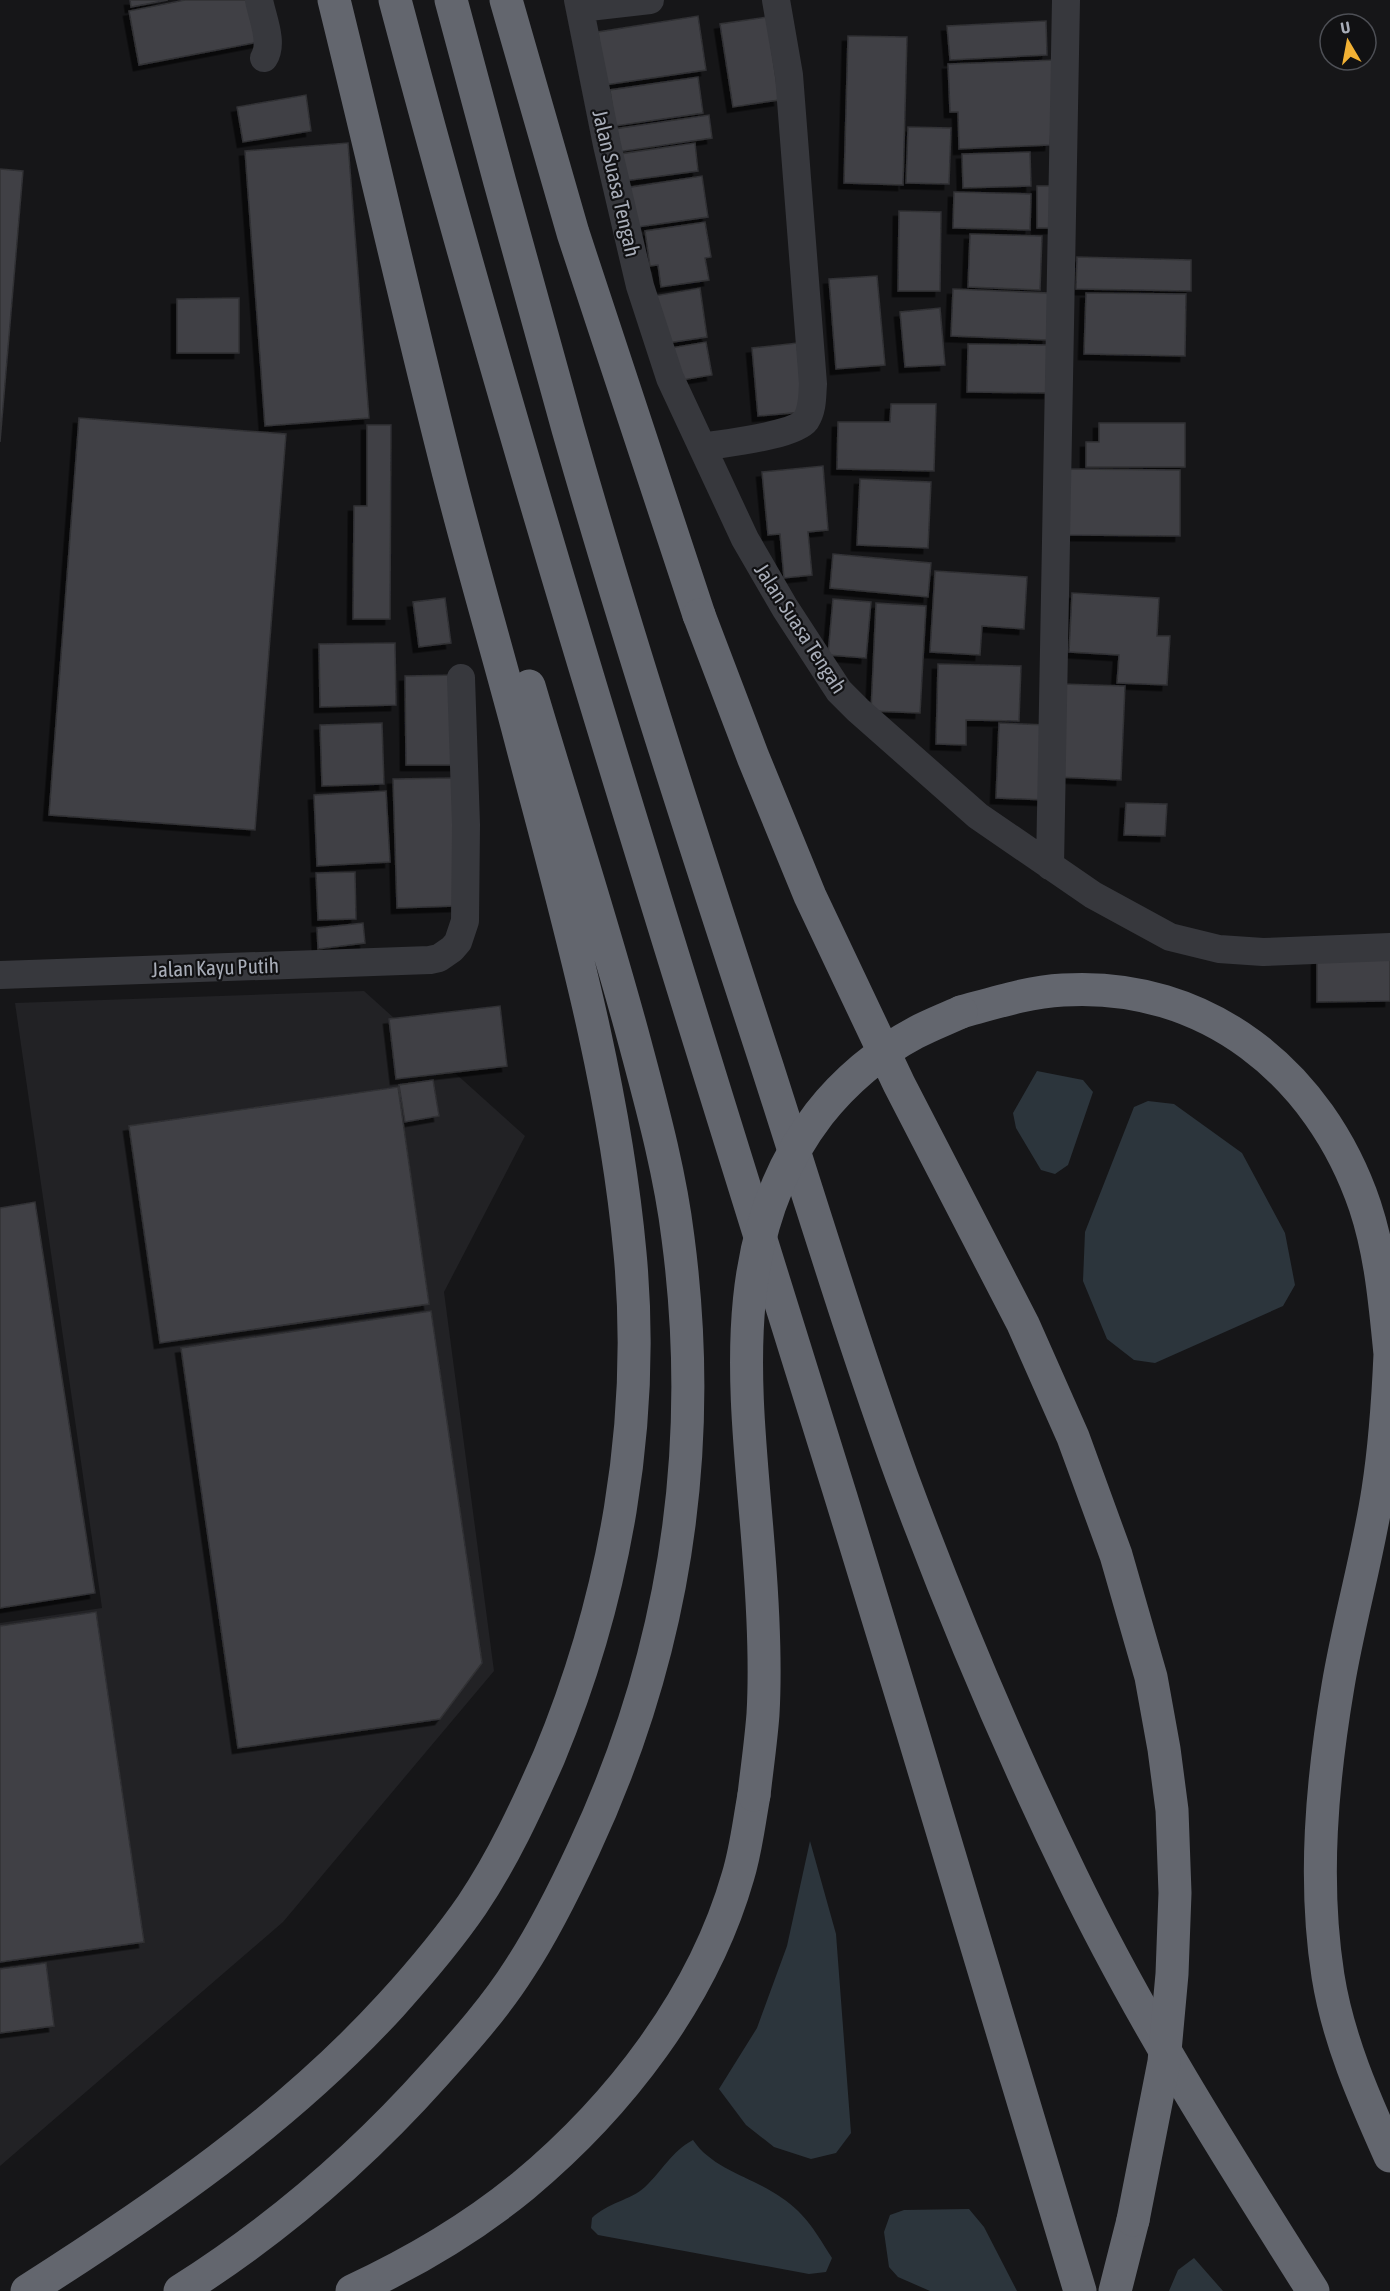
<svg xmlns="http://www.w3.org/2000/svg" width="1390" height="2291" font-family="'Asap Condensed',sans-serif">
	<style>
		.built { fill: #222225 }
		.water { fill: #2c353c }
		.building { fill: #404145; stroke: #303034; stroke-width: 1.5; filter: url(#shadow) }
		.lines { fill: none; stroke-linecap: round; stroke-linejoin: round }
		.minor { stroke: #37383d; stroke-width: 28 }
		.motorway { stroke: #63666e; stroke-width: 33 }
		.motorway-bridge { stroke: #63666e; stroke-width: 33 }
		.labels { text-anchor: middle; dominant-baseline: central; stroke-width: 4.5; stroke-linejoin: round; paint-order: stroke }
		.street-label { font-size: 21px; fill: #a8adb8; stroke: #111113 }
	</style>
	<defs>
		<filter id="shadow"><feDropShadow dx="-5.5" dy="5.5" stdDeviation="0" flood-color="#0009"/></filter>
	</defs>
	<rect width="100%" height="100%" fill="#161618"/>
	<path class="built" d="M 364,991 L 525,1136 L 444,1292 L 494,1671 L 283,1922 L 0,2166 L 0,1623 L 102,1608 L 15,1003 Z"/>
	<path class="water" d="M 1037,1071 L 1083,1080 L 1093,1092 L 1068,1165 L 1055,1174 L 1041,1170 L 1016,1128 L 1013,1113 Z
		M 1148,1101 L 1174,1104 L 1242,1153 L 1285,1233 L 1295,1285 L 1283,1306 L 1155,1363 L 1134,1360 L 1107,1339 L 1083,1281 L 1085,1232 L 1134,1107 Z
		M 810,1841 L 836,1934 L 851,2133 L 836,2153 L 811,2159 L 774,2147 L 746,2125 L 719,2089 L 757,2028 L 787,1946 Z
		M 693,2140 C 713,2170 753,2177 782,2198 C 806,2214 817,2234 832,2258 L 826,2272 L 809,2274 L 598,2235 L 591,2228 L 592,2218 C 607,2203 631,2200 645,2187 C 662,2171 672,2151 693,2140 Z
		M 969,2209 L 984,2227 L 1017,2291 L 930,2291 L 898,2277 L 889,2267 L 884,2232 L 890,2215 L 904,2210 Z
		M 1194,2258 L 1223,2291 L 1169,2291 L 1178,2270 Z"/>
	<path class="building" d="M 130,0 L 168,0 L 131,7 Z
		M 185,0 L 250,0 L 259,42 L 139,65 L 129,11 Z
		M 698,16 L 706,70 L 605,85 L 598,32 Z
		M 767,17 L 779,100 L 733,107 L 720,24 Z
		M 1046,21 L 1047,55 L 950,60 L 947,26 Z
		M 848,36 L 907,37 L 903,185 L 844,183 Z
		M 1056,60 L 1050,145 L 959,149 L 958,112 L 950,112 L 948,64 Z
		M 698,77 L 703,113 L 615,126 L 610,90 Z
		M 306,95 L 311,131 L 243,142 L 237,107 Z
		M 709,115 L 712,138 L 617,152 L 614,129 Z
		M 908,127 L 951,128 L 949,184 L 906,183 Z
		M 348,143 L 369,418 L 265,426 L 245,151 Z
		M 695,143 L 698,171 L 624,181 L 620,154 Z
		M 1030,152 L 1031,186 L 963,188 L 962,154 Z
		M 0,169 L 23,171 L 0,442 Z
		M 702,176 L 708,217 L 631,228 L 625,188 Z
		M 1037,186 L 1059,186 L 1059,228 L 1037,228 Z
		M 954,192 L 1031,194 L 1030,230 L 953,228 Z
		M 899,211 L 941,212 L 940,291 L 898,291 Z
		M 705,222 L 711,257 L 705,258 L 709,280 L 661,287 L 658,265 L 650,266 L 645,231 Z
		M 970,234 L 1042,236 L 1040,290 L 968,287 Z
		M 1077,257 L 1191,260 L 1191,291 L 1076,289 Z
		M 877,276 L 885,365 L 836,369 L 829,279 Z
		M 700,288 L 707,337 L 661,344 L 654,296 Z
		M 953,289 L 1049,293 L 1047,340 L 951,336 Z
		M 1086,293 L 1186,294 L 1185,356 L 1084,354 Z
		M 239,298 L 239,353 L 177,353 L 177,299 Z
		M 940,308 L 945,365 L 905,367 L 900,312 Z
		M 706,342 L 712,375 L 676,381 L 670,348 Z
		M 797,343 L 803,412 L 758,416 L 752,348 Z
		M 968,344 L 1050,345 L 1049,393 L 967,392 Z
		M 891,404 L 936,404 L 934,471 L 837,469 L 838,422 L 890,422 Z
		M 79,418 L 286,434 L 255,830 L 49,815 Z
		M 1099,423 L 1185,423 L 1185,467 L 1086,467 L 1086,442 L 1099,442 Z
		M 367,425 L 391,425 L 390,619 L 353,619 L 354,506 L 367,506 Z
		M 823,466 L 828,530 L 808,532 L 812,575 L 784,578 L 780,534 L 768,535 L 762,472 Z
		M 1067,469 L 1180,470 L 1180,536 L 1067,535 Z
		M 860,479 L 931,482 L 928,548 L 857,545 Z
		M 833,554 L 931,563 L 928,597 L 830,588 Z
		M 935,571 L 1027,577 L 1024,629 L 982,626 L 980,655 L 930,652 Z
		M 1072,593 L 1159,598 L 1157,636 L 1170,636 L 1167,685 L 1117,683 L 1119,655 L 1069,652 Z
		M 445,598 L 451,643 L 419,647 L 413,602 Z
		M 833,599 L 871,602 L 866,658 L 828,655 Z
		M 876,603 L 926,606 L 920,713 L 871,711 Z
		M 395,643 L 396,705 L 320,707 L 319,644 Z
		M 938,664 L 1021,666 L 1019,721 L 966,720 L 966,745 L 936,744 Z
		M 457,675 L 456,765 L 406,765 L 405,676 Z
		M 1062,684 L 1125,686 L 1121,780 L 1057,777 Z
		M 382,723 L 384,784 L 322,786 L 320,725 Z
		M 999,723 L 1048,725 L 1045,800 L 996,798 Z
		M 452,778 L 456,906 L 397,908 L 393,779 Z
		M 386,791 L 390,862 L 317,866 L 314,795 Z
		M 1126,803 L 1167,804 L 1165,836 L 1124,835 Z
		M 355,872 L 356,919 L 318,920 L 316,873 Z
		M 363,923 L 365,943 L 318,949 L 317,928 Z
		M 1390,958 L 1390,1001 L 1317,1002 L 1317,959 Z
		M 500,1006 L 507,1066 L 396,1079 L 389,1019 Z
		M 433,1080 L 439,1116 L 405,1122 L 399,1085 Z
		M 398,1087 L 429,1304 L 160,1343 L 129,1126 Z
		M 35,1202 L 95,1593 L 0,1608 L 0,1208 Z
		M 431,1311 L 482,1663 L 440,1719 L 238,1748 L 181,1348 Z
		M 96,1612 L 144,1942 L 0,1962 L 0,1626 Z
		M 46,1963 L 54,2026 L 0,2033 L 0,1969 Z"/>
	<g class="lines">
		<path class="minor" d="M 259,0 C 262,17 274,43 264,58
			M 578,0 L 607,145 L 640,286 L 670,378 L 745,539 L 785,608 L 839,691 L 858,710 L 978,816 L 1093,895 L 1170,937 L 1219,949 L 1263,952 L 1390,947
			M 580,8 L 650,0
			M 703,447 C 725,443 794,436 806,420 C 813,409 812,396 813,384 L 789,75 L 776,0
			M 1050,866 L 1066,0
			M 0,975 L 430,960 L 439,958 L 452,949 L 458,942 L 465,921 L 466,825 L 461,678"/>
		<path class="motorway" d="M 395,0 C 528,503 687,1000 841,1497 C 923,1761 999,2027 1080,2291
			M 451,0 C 489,143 528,287 568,429 C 629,643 698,855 767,1066 C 811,1203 853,1341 902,1477 C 952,1612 1008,1745 1071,1875 C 1141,2020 1227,2155 1313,2291
			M 506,0 L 573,233 L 699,615
			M 961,1012 C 994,1003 1028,992 1063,990 C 1206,981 1320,1073 1365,1206 C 1381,1254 1385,1304 1390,1354
			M 1390,1354 C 1388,1400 1385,1445 1378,1490 C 1368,1556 1349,1620 1338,1686 C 1322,1781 1313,1880 1328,1976 C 1338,2039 1364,2098 1390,2156
			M 27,2291 C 157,2208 286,2120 391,2005 C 419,1974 448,1940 472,1905 C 503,1859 527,1807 549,1757 C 615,1598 646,1424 630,1253 C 614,1077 564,907 520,737 C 496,646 469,555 446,463 C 407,309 372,154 334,0
			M 180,2291 C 275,2231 360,2158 435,2074 C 465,2041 496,2006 520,1968 C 545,1930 565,1889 584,1848 C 675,1653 706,1451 678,1238 C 670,1172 652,1107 635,1043 C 603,923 564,805 529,686
			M 352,2291 C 410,2264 473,2227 523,2186 C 619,2106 703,1998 738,1876 C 746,1850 749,1822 754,1795
			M 1115,2291 L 1133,2220"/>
		<path class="motorway-bridge" d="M 699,615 L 753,757 L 810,896 L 899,1084 L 1023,1324 L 1073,1437 L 1116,1555 L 1151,1677 L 1164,1749 L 1172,1810 L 1175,1893 L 1172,1974 L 1164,2062 L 1133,2220
			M 754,1795 C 757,1768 761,1741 763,1714 C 766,1662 763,1608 759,1556 C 748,1404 719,1244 819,1114 C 844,1082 879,1052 915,1033 C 930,1025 946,1019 961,1012"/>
	</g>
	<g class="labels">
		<g class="street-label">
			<text transform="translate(617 183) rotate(77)">Jalan Suasa Tengah</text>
			<text transform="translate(801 628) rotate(57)">Jalan Suasa Tengah</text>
			<text transform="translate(215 967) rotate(-2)">Jalan Kayu Putih</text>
		</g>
	</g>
	<g transform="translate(1348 42) rotate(350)"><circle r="28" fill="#111113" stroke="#4d4f55" stroke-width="1.5"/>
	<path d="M0-4.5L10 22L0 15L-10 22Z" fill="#f2b134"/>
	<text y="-9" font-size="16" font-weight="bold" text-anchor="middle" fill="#a8adb8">U</text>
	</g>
</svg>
